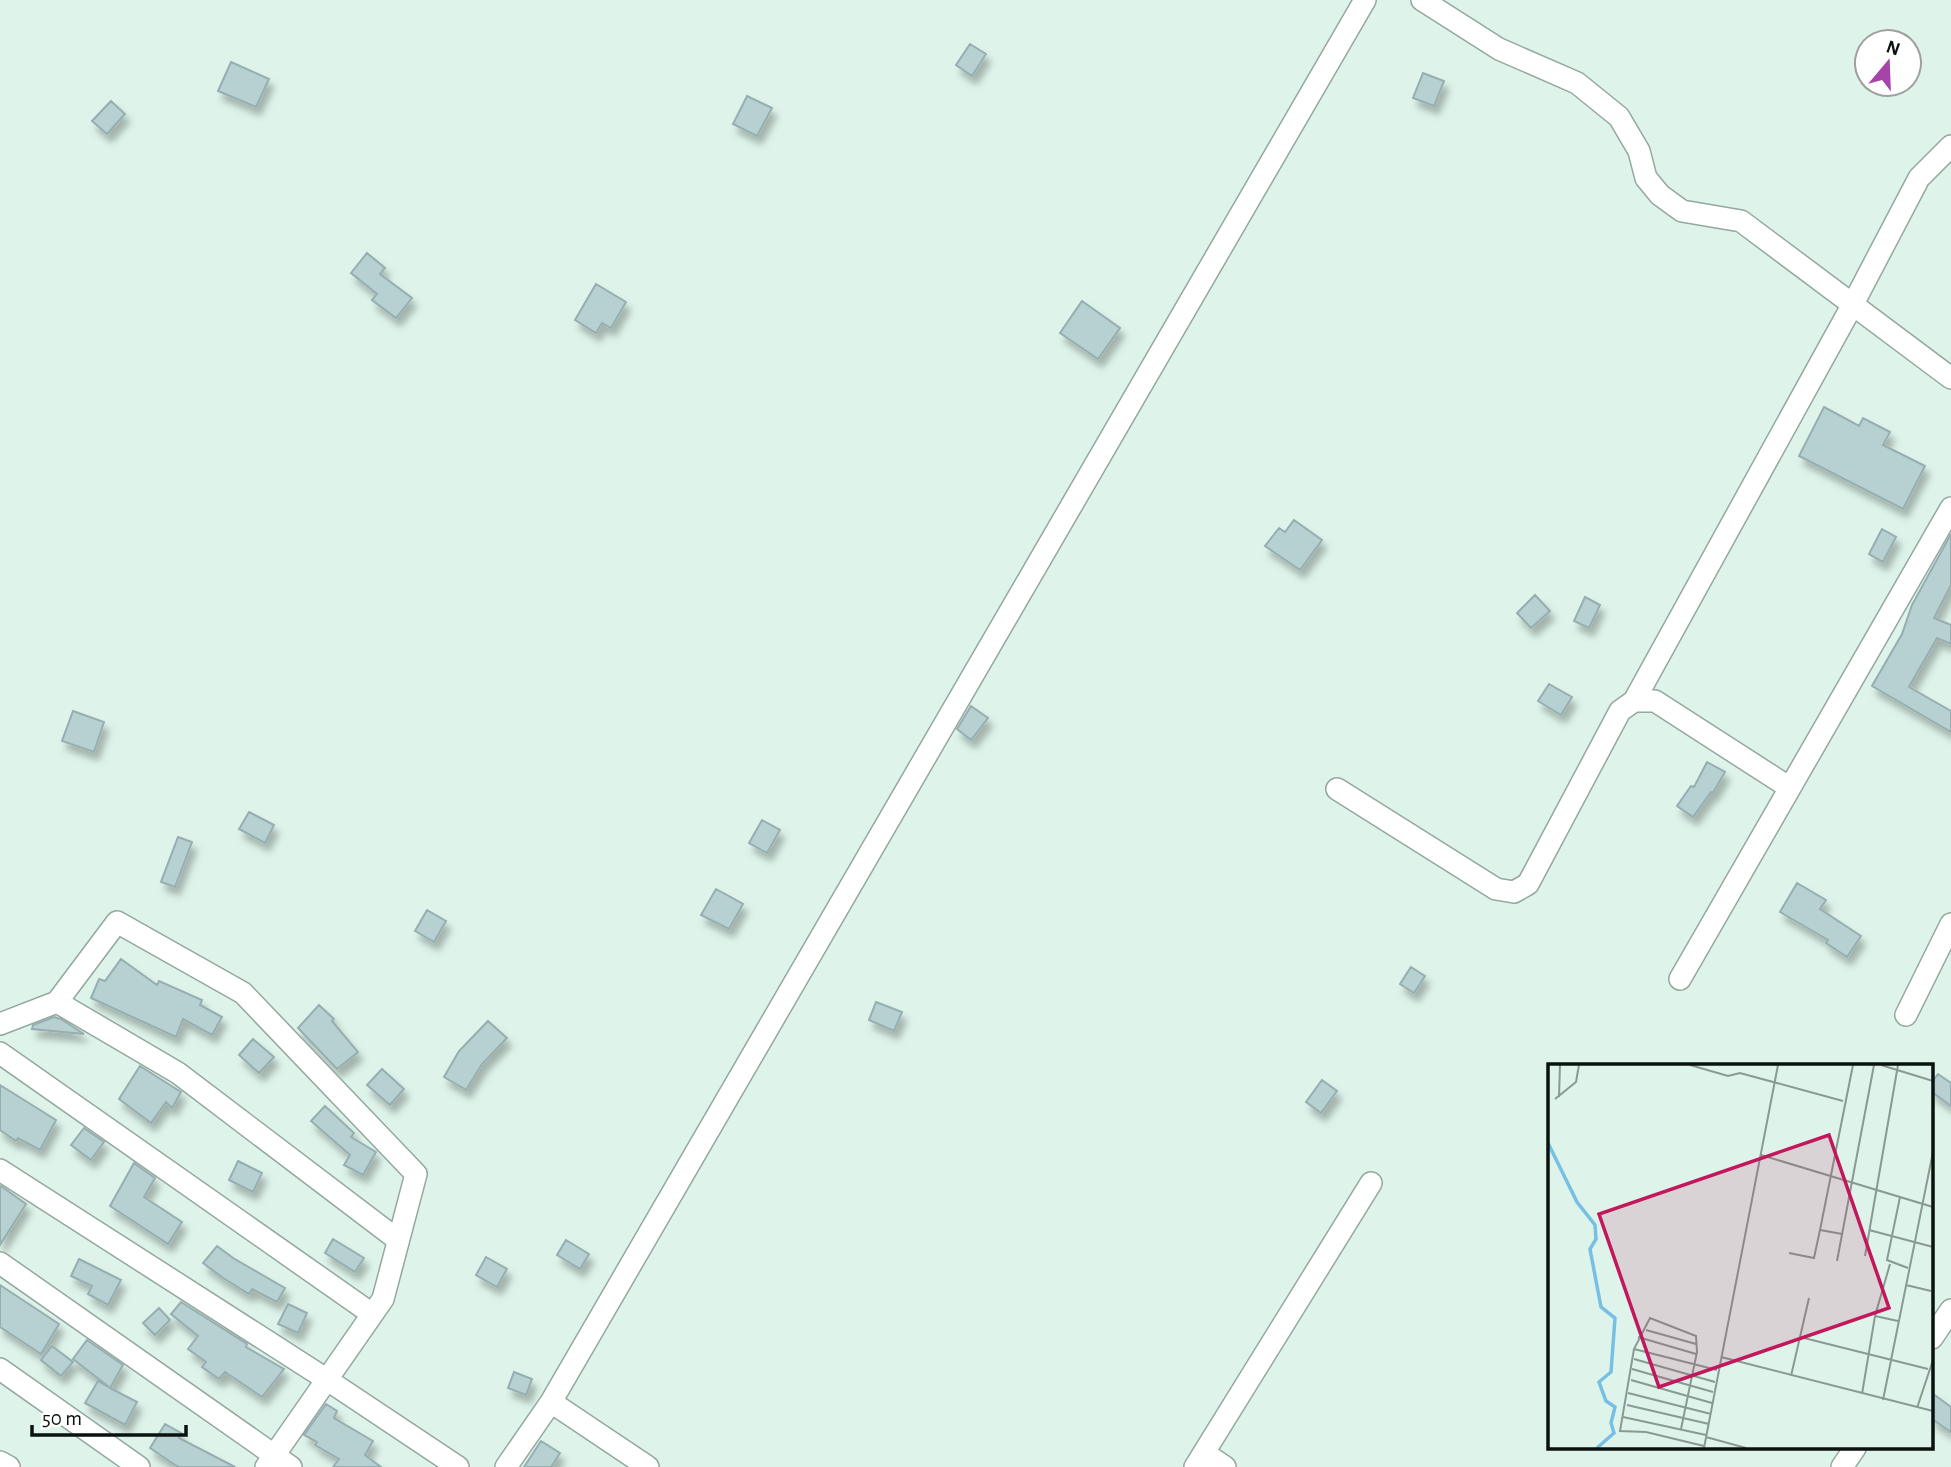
<svg xmlns="http://www.w3.org/2000/svg" width="1951" height="1467" font-family="'Alegreya Sans',sans-serif">
	<style>
		.building { fill: #b7d0d1; stroke: #96aeaf; stroke-width: 2; filter: url(#shadow) }
		.lines { fill: none; stroke-linecap: round; stroke-linejoin: round }
		.minor-casing { stroke: #93a89f; stroke-width: 24 }
		.minor { stroke: #fff; stroke-width: 21 }
		.inset-river { fill: none; stroke: #78c0e3; stroke-width: 3.5 }
		.inset-road { fill: none; stroke: #899a93; stroke-width: 2 }
		.view { fill: #c2185b; fill-opacity: 0.15; stroke: #c2185b; stroke-width: 3.5 }
		.inset-edge { fill: none; stroke: #0a120f; stroke-width: 3.5 }
	</style>
	<defs>
		<filter id="shadow"><feDropShadow dx="4.5" dy="8" stdDeviation="3.5" flood-color="#0004"/></filter>
	</defs>
	<rect width="100%" height="100%" fill="#def4eb"/>
	<path class="building" d="M 970,44 L 986,54 L 972,76 L 956,65 Z
		M 231,62 L 269,79 L 256,107 L 218,91 Z
		M 1423,73 L 1444,81 L 1434,106 L 1413,98 Z
		M 747,96 L 772,108 L 757,136 L 733,124 Z
		M 111,101 L 125,114 L 107,134 L 92,121 Z
		M 367,253 L 385,268 L 380,274 L 412,298 L 396,318 L 372,300 L 377,294 L 351,273 Z
		M 596,284 L 626,302 L 611,328 L 602,323 L 596,333 L 575,320 Z
		M 1082,301 L 1120,328 L 1098,359 L 1060,333 Z
		M 1824,407 L 1859,426 L 1863,418 L 1890,432 L 1883,445 L 1925,466 L 1903,509 L 1799,456 Z
		M 1294,520 L 1322,540 L 1300,570 L 1265,546 L 1279,528 L 1285,532 Z
		M 1882,529 L 1896,537 L 1883,562 L 1869,554 Z
		M 1951,534 L 1951,585 L 1934,618 L 1951,625 L 1951,644 L 1937,638 L 1909,687 L 1951,711 L 1951,732 L 1872,686 L 1902,634 L 1912,605 Z
		M 1535,595 L 1550,611 L 1531,628 L 1517,613 Z
		M 1585,597 L 1600,605 L 1589,628 L 1574,621 Z
		M 1549,684 L 1572,697 L 1561,715 L 1538,701 Z
		M 971,706 L 988,718 L 971,740 L 957,729 Z
		M 73,711 L 104,722 L 94,752 L 62,741 Z
		M 1707,762 L 1725,772 L 1713,793 L 1711,792 L 1693,817 L 1677,806 L 1691,786 L 1694,787 Z
		M 249,812 L 274,825 L 265,843 L 239,829 Z
		M 762,820 L 780,830 L 767,853 L 749,843 Z
		M 178,837 L 192,842 L 175,887 L 161,882 Z
		M 1797,883 L 1826,900 L 1820,909 L 1861,936 L 1847,957 L 1826,943 L 1828,940 L 1780,912 Z
		M 716,889 L 743,904 L 729,929 L 701,915 Z
		M 427,910 L 446,921 L 434,942 L 415,931 Z
		M 121,959 L 157,985 L 159,981 L 202,1000 L 200,1005 L 222,1017 L 212,1035 L 183,1019 L 176,1037 L 91,998 L 99,979 L 105,981 Z
		M 1411,967 L 1425,976 L 1414,993 L 1400,984 Z
		M 876,1002 L 902,1012 L 894,1031 L 869,1020 Z
		M 319,1005 L 334,1019 L 332,1021 L 358,1052 L 337,1069 L 298,1028 Z
		M 54,1017 L 61,1019 L 84,1034 L 32,1029 L 33,1025 Z
		M 488,1021 L 507,1038 L 482,1064 L 466,1090 L 444,1077 L 459,1051 Z
		M 253,1039 L 274,1057 L 259,1073 L 239,1055 Z
		M 140,1066 L 181,1092 L 172,1108 L 166,1102 L 151,1123 L 119,1099 Z
		M 382,1069 L 404,1089 L 390,1105 L 367,1085 Z
		M 1938,1074 L 1951,1083 L 1951,1106 L 1932,1092 L 1932,1082 Z
		M 1322,1080 L 1337,1091 L 1321,1113 L 1306,1102 Z
		M 0,1085 L 56,1120 L 40,1150 L 18,1138 L 16,1141 L 0,1130 Z
		M 325,1106 L 354,1133 L 351,1137 L 376,1152 L 363,1175 L 344,1165 L 350,1155 L 311,1121 Z
		M 84,1128 L 104,1142 L 91,1160 L 71,1145 Z
		M 238,1161 L 262,1173 L 253,1192 L 229,1180 Z
		M 134,1163 L 155,1178 L 144,1197 L 182,1222 L 168,1244 L 110,1206 Z
		M 1,1186 L 26,1204 L 0,1245 L 0,1187 Z
		M 333,1239 L 364,1258 L 355,1272 L 325,1253 Z
		M 566,1240 L 589,1254 L 580,1269 L 557,1255 Z
		M 217,1246 L 233,1258 L 285,1288 L 277,1302 L 252,1289 L 249,1294 L 223,1278 L 203,1263 Z
		M 486,1257 L 507,1269 L 497,1287 L 476,1275 Z
		M 79,1259 L 121,1280 L 108,1305 L 88,1294 L 92,1286 L 71,1276 Z
		M 0,1285 L 59,1324 L 41,1354 L 0,1327 Z
		M 181,1302 L 247,1344 L 246,1347 L 284,1369 L 262,1397 L 225,1372 L 219,1379 L 202,1367 L 206,1362 L 188,1349 L 198,1336 L 171,1314 Z
		M 288,1304 L 307,1313 L 298,1333 L 278,1324 Z
		M 159,1308 L 170,1320 L 155,1335 L 143,1323 Z
		M 87,1340 L 123,1365 L 110,1388 L 137,1402 L 125,1425 L 85,1403 L 98,1381 L 109,1387 L 73,1359 Z
		M 52,1346 L 73,1362 L 61,1376 L 41,1360 Z
		M 514,1372 L 532,1379 L 526,1395 L 508,1388 Z
		M 1932,1393 L 1951,1407 L 1951,1432 L 1932,1419 Z
		M 326,1404 L 337,1411 L 334,1418 L 373,1441 L 365,1455 L 381,1467 L 333,1467 L 339,1459 L 315,1445 L 317,1442 L 304,1435 Z
		M 165,1424 L 181,1433 L 179,1438 L 235,1467 L 179,1467 L 172,1463 L 150,1448 Z
		M 541,1441 L 560,1453 L 551,1467 L 524,1467 Z"/>
	<g class="lines">
		<defs>
			<path id="minor" d="M 1422,0 L 1499,49 L 1577,83 L 1619,117 L 1639,151 L 1646,178 L 1660,195 L 1682,211 L 1741,221 L 1951,378
				M 1634,701 L 1853,304 L 1919,178 L 1951,146
				M 1337,789 L 1496,889 L 1514,892 L 1528,884 L 1620,711 L 1634,701 L 1655,701 L 1790,788
				M 1680,979 L 1951,508
				M 57,1002 L 178,1073 L 398,1240
				M 1906,1015 L 1951,924
				M 0,1024 L 57,1002 L 117,922 L 243,993 L 416,1174 L 383,1299 L 266,1467
				M 0,1053 L 372,1314
				M 0,1170 L 326,1379 L 458,1467
				M 0,1263 L 291,1467
				M 1932,1338 L 1951,1310
				M 0,1369 L 139,1467
				M 551,1402 L 648,1467
				M 1204,1453 L 1225,1467
				M 0,1462 L 9,1467
				M 506,1467 L 551,1402 L 1365,0
				M 1195,1467 L 1371,1183
				M 1842,1467 L 1855,1448"/>
		</defs>
		<use href="#minor" class="minor-casing"/>
		<use href="#minor" class="minor"/>
	</g>
	<g transform="translate(1548 1064)">
		<rect width="385" height="385" fill="#def4eb"/>
		<path class="inset-river" d="M 0,79 L 29,138 L 47,161 L 48,175 L 42,185 L 53,243 L 67,254 L 63,308 L 51,318 L 58,337 L 67,343 L 63,359 L 66,369 L 49,384"/>
		<path class="inset-road" d="M 142,1 L 180,12 L 192,9 L 295,37M 333,1 L 385,17M 11,33 L 12,1M 7,35 L 28,18 L 31,1M 213,91 L 385,143M 352,133 L 339,196 L 360,204M 272,166 L 305,1M 321,166 L 385,183M 241,189 L 266,194 L 272,166 L 294,170M 317,192 L 350,1M 289,197 L 326,1M 385,220 L 385,261M 358,221 L 383,227M 327,252 L 350,257M 98,266 L 148,280M 90,273 L 148,290M 252,273 L 380,305M 86,285 L 169,306M 173,293 L 385,347M 86,295 L 167,318M 84,305 L 165,328M 243,312 L 261,234M 83,316 L 164,339M 80,329 L 163,350M 314,330 L 327,252 L 342,200M 335,336 L 385,88M 79,341 L 161,360M 369,344 L 385,296M 75,353 L 158,371M 133,365 L 149,288 L 148,272 L 102,254 L 86,285 L 72,367 L 98,368 L 156,382M 158,373 L 198,384M 156,384 L 230,1"/>
		<path class="view" d="M 281,71 L 341,244 L 111,323 L 51,150 Z"/>
		<rect width="385" height="385" class="inset-edge"/>
	</g>
	<g transform="translate(1888 63) rotate(19)"><circle r="33" fill="#ffffff" stroke="#9da09f" stroke-width="2"/>
	<path d="M0-5L12 26L0 18L-12 26Z" fill="#a644aa"/>
	<text y="-10" font-size="19" font-weight="bold" text-anchor="middle" fill="#0a120f">N</text>
	</g>
	<path d="M32 1425v10h154v-10" fill="none" stroke="#0a120f" stroke-width="3.5"/>
	<text x="42" y="1425" font-size="21" fill="#0a120f" stroke="#ffffff" stroke-width="5" paint-order="stroke">50 m</text>
</svg>
